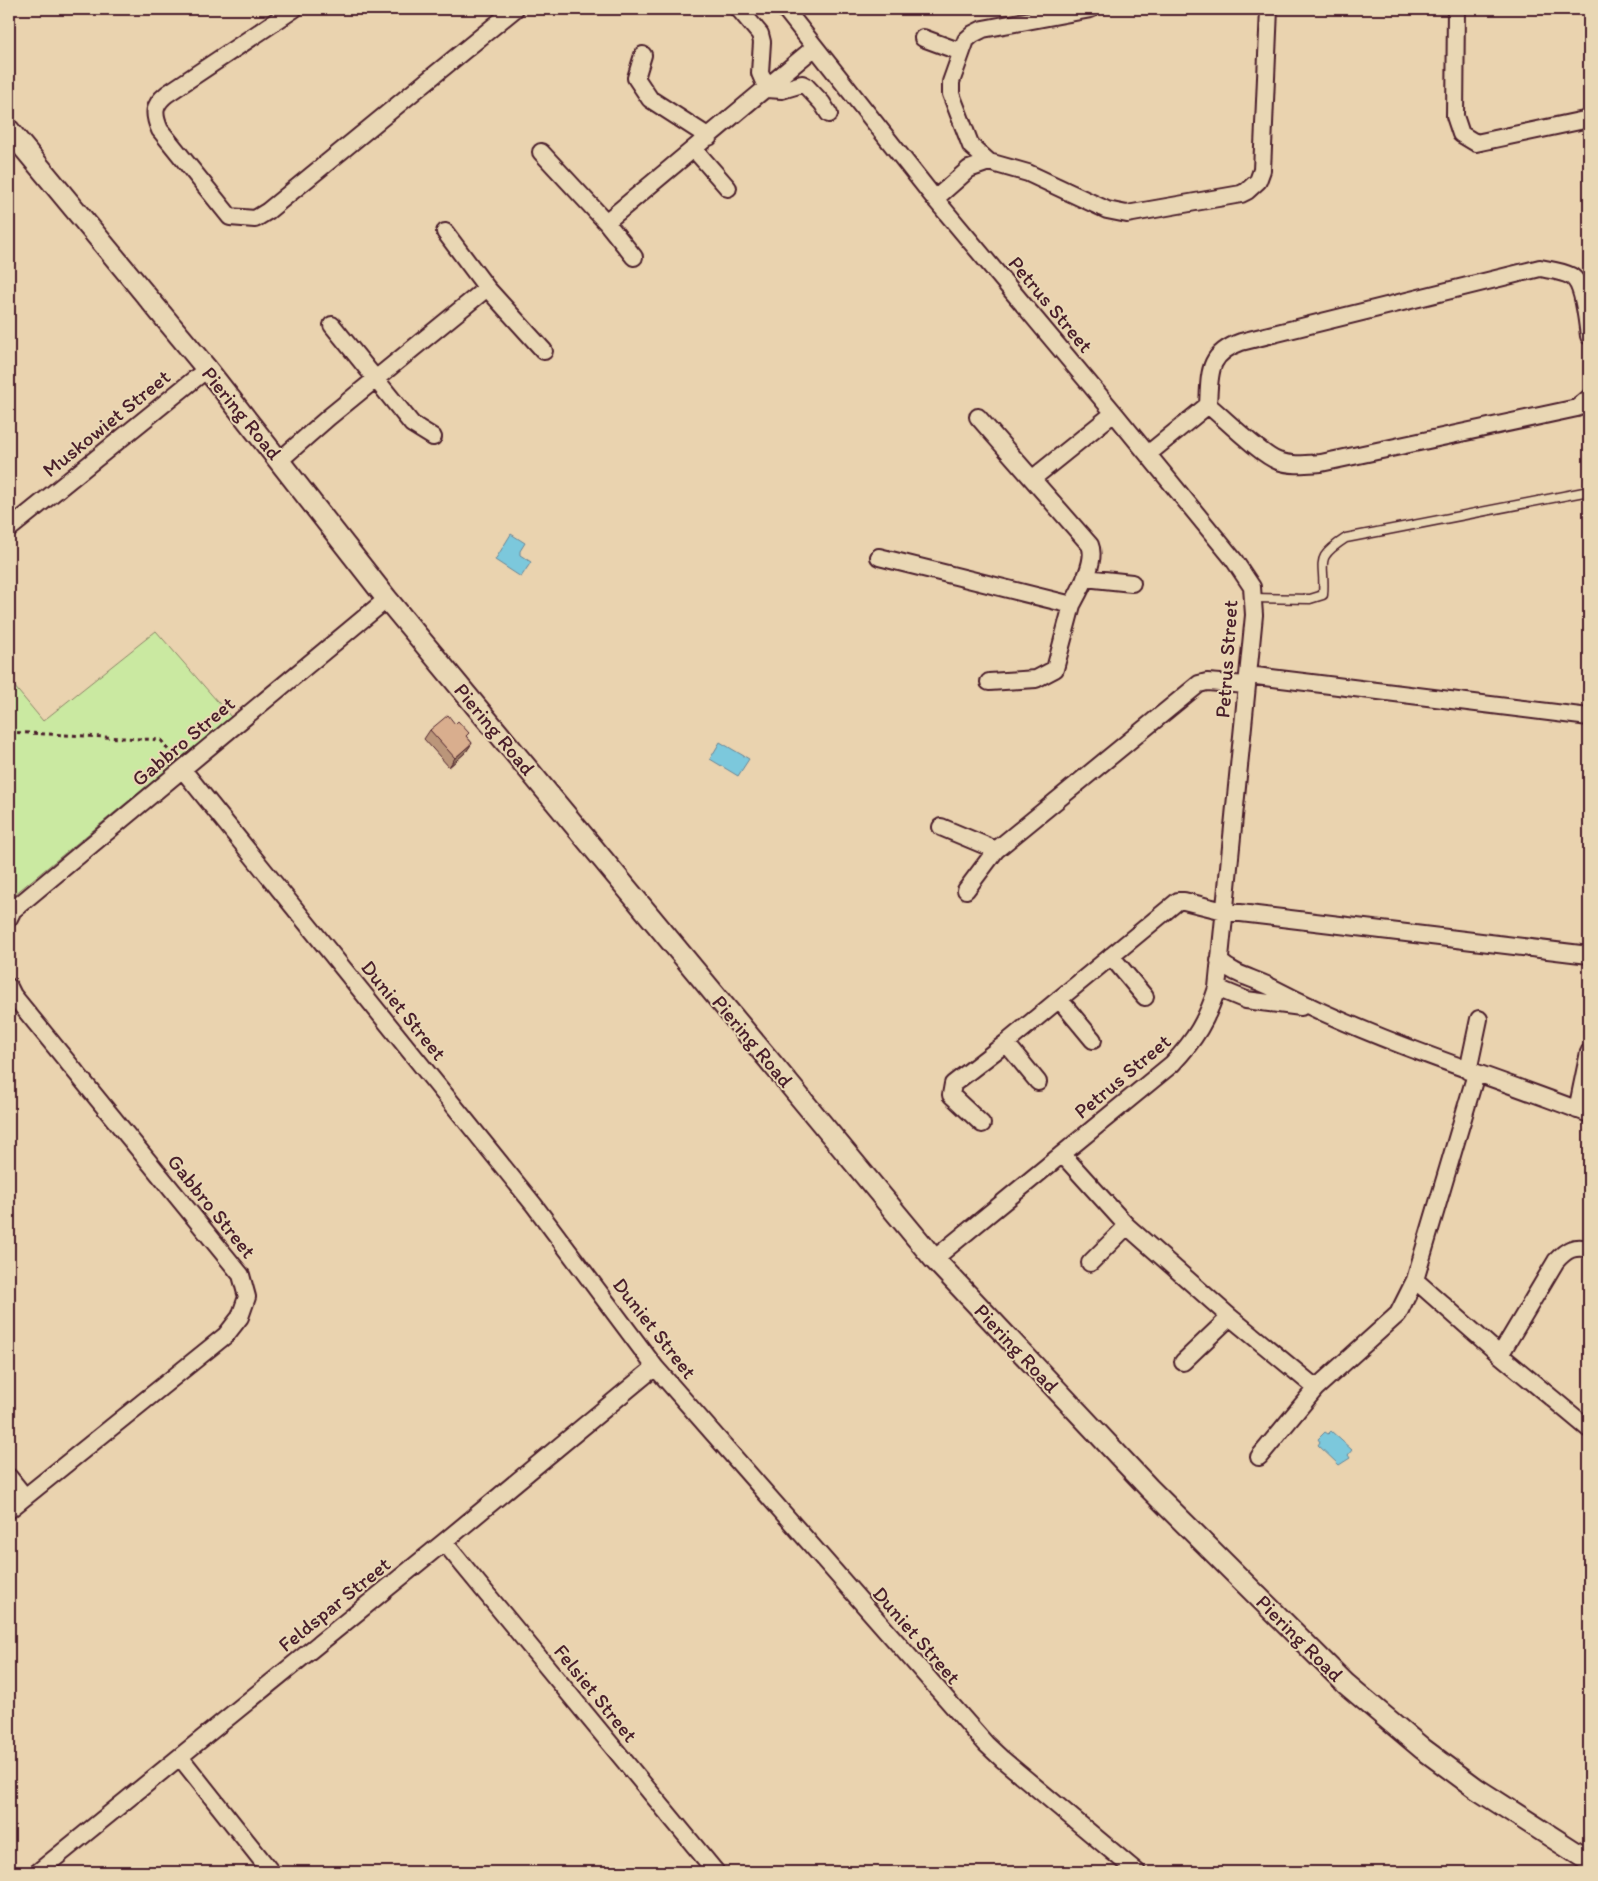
<svg xmlns="http://www.w3.org/2000/svg" width="1598" height="1881" font-family="Itim,sans-serif">
	<style>
		.green { fill: #cae9a1; stroke: #8a8466 }
		.water { fill: #7cc8dc; stroke: #688495 }
		.lines { fill: none; stroke-linecap: round; stroke-linejoin: round }
		.service-casing { stroke: #4a1f2b; stroke-width: 11 }
		.minor-casing { stroke: #4a1f2b; stroke-width: 20 }
		.tertiary-casing { stroke: #4a1f2b; stroke-width: 24 }
		.path { stroke: #4a1f2b; stroke-width: 3; stroke-dasharray: 4 4; stroke-linecap: butt }
		.service { stroke: #e9d7b4; stroke-width: 8 }
		.minor { stroke: #e9d7b4; stroke-width: 16 }
		.tertiary { stroke: #e9d7b4; stroke-width: 20 }
		.wall { fill: #bb967a; stroke: #4a1f2b }
		.shaded-wall { fill: #987a63; stroke: #4a1f2b }
		.building { fill: #d9ae8e; stroke: #4a1f2b }
		.labels { text-anchor: middle; dominant-baseline: central; stroke-width: 4; stroke-linejoin: round; paint-order: stroke }
		.street-label { font-size: 21px; fill: #4a1f2b; stroke: #e9d7b4 }
	</style>
	<rect width="100%" height="100%" fill="#ead3af"/>
	<filter id="ink" filterUnits="userSpaceOnUse"><feTurbulence type="fractalNoise" baseFrequency=".02" numOctaves="2"/><feDisplacementMap in="SourceGraphic" scale="10" xChannelSelector="R" yChannelSelector="G"/><feConvolveMatrix kernelMatrix="1 2 1 2 8 2 1 2 1" color-interpolation-filters="sRGB"/></filter>
	<g filter="url(#ink)">
		<path class="green" d="M 156,631 L 231,717 L 9,899 L 9,680 L 43,721 Z"/>
		<path class="water" d="M 511,534 L 525,543 L 520,551 L 520,555 L 531,562 L 521,577 L 495,560 Z
			M 720,742 L 749,759 L 738,776 L 710,759 Z
			M 1331,1431 L 1352,1450 L 1348,1455 L 1350,1458 L 1339,1465 L 1318,1445 L 1320,1442 L 1318,1439 L 1325,1432 L 1328,1434 Z"/>
		<g class="lines">
			<defs>
				<path id="service" d="M 1253,598 L 1310,599 L 1323,595 C 1326,561 1312,560 1346,538 L 1589,491"/>
				<path id="minor" d="M 294,9 L 167,94 C 153,105 153,114 160,130 L 230,217 L 255,219 L 268,211 L 515,9
					M 739,9 L 760,34 L 762,42 L 760,73 L 767,89 L 782,90 L 802,84 L 806,86 L 822,103 L 829,114
					M 785,9 L 935,199 L 1114,413 L 1234,560 L 1252,587 L 1254,615 L 1217,988 C 1207,1020 1195,1040 1172,1064 L 934,1259
					M 1456,9 L 1455,116 L 1461,134 L 1476,143 L 1589,119
					M 923,38 L 961,52
					M 643,55 L 636,78 L 650,99 L 709,137
					M 694,149 L 728,188
					M 541,152 L 606,222 L 815,47
					M 989,162 L 971,146 L 951,94 L 951,82 L 966,40 L 973,34 L 983,29 L 1091,9
					M 935,199 L 969,169 L 989,162 L 1028,173 L 1107,210 L 1127,214 L 1241,194 L 1247,191 L 1258,181 L 1262,170 L 1269,9
					M 606,222 L 634,257
					M 445,232 L 487,288 L 544,351
					M 332,325 L 412,424 L 433,437
					M 1208,405 C 1224,418 1261,455 1278,461 C 1292,466 1306,464 1321,463 L 1577,408 L 1589,398
					M 1148,454 L 1208,405 C 1210,373 1207,354 1241,342 L 1540,268 C 1550,270 1562,271 1571,276 C 1584,283 1587,322 1589,336
					M 280,460 L 329,417 L 487,288
					M 1032,479 L 1114,413
					M 9,529 L 207,369
					M 879,557 L 1072,605 C 1080,590 1097,561 1090,545 L 978,417
					M 1085,578 L 1132,583
					M 1248,675 L 1589,717
					M 989,682 L 1036,679 L 1055,669 L 1072,605
					M 183,770 L 534,1205 L 655,1367 L 986,1744 L 1002,1759 L 1137,1872
					M 941,827 L 996,850 L 1199,684 L 1207,682 L 1247,685
					M 966,890 L 996,850
					M 9,918 L 13,910 L 387,599
					M 1111,956 L 1145,997
					M 1219,961 C 1236,976 1254,978 1273,988 C 1374,1041 1483,1073 1589,1114
					M 9,987 L 13,995 L 241,1275 L 247,1297 L 240,1317 L 226,1335 L 9,1510
					M 1217,988 L 1246,1000 L 1301,1007
					M 1059,999 L 1093,1040
					M 1006,1043 L 1038,1082
					M 1468,1071 L 1479,1019
					M 1577,1110 L 1589,1052
					M 982,1124 L 951,1095 L 953,1084 L 1006,1043 L 1178,901 L 1184,901 L 1224,911 L 1589,955
					M 1062,1154 L 1127,1226 L 1230,1317 L 1316,1388
					M 1090,1263 L 1127,1226
					M 1415,1280 L 1500,1355 L 1589,1429
					M 1500,1355 L 1556,1261 C 1566,1250 1574,1245 1589,1249
					M 1183,1362 L 1230,1317
					M 1259,1457 L 1316,1388 L 1398,1314 L 1415,1280 L 1476,1074
					M 9,1477 L 25,1497
					M 444,1542 L 716,1872
					M 180,1757 L 271,1872
					M 38,1872 L 444,1542 L 655,1367"/>
				<path id="tertiary" d="M 9,130 L 207,369 L 387,599 L 934,1259 L 1149,1488 L 1346,1684 L 1423,1749 L 1477,1789 L 1589,1861"/>
			</defs>
			<use href="#service" class="service-casing"/>
			<use href="#minor" class="minor-casing"/>
			<use href="#tertiary" class="tertiary-casing"/>
			<path class="path" d="M 9,732 L 161,740 L 172,755"/>
			<use href="#service" class="service"/>
			<use href="#minor" class="minor"/>
			<use href="#tertiary" class="tertiary"/>
		</g>
		<path class="wall" d="M 430,730 L 467,737 L 472,743 L 466,752 L 449,767 L 424,739 Z"/>
		<path class="shaded-wall" d="M 472,743 L 466,752 L 449,767 L 455,758 Z"/>
		<path class="building" d="M 448,715 L 455,724 L 458,721 L 469,733 L 466,736 L 472,743 L 455,758 L 430,730 Z"/>
	</g>
	<g class="labels">
		<g class="street-label">
			<text transform="translate(1051 304) rotate(50)">Petrus Street</text>
			<text transform="translate(242 413) rotate(51)">Piering Road</text>
			<text transform="translate(106 423) rotate(-39)">Muskowiet Street</text>
			<text transform="translate(1226 659) rotate(-86)">Petrus Street</text>
			<text transform="translate(495 729) rotate(50)">Piering Road</text>
			<text transform="translate(183 741) rotate(-40)">Gabbro Street</text>
			<text transform="translate(404 1010) rotate(51)">Duniet Street</text>
			<text transform="translate(753 1041) rotate(50)">Piering Road</text>
			<text transform="translate(1122 1076) rotate(-40)">Petrus Street</text>
			<text transform="translate(212 1206) rotate(51)">Gabbro Street</text>
			<text transform="translate(655 1328) rotate(52)">Duniet Street</text>
			<text transform="translate(1017 1348) rotate(47)">Piering Road</text>
			<text transform="translate(334 1604) rotate(-39)">Feldspar Street</text>
			<text transform="translate(917 1635) rotate(49)">Duniet Street</text>
			<text transform="translate(1300 1638) rotate(45)">Piering Road</text>
			<text transform="translate(596 1693) rotate(51)">Felsiet Street</text>
		</g>
	</g>
	<rect width="1598" height="1881" fill="none" stroke="#e9d7b4" stroke-width="30"/>
	<rect x="15" y="15" width="1568" height="1851" fill="none" stroke="#4a1f2b" stroke-width="2" filter="url(#ink)"/>
</svg>
